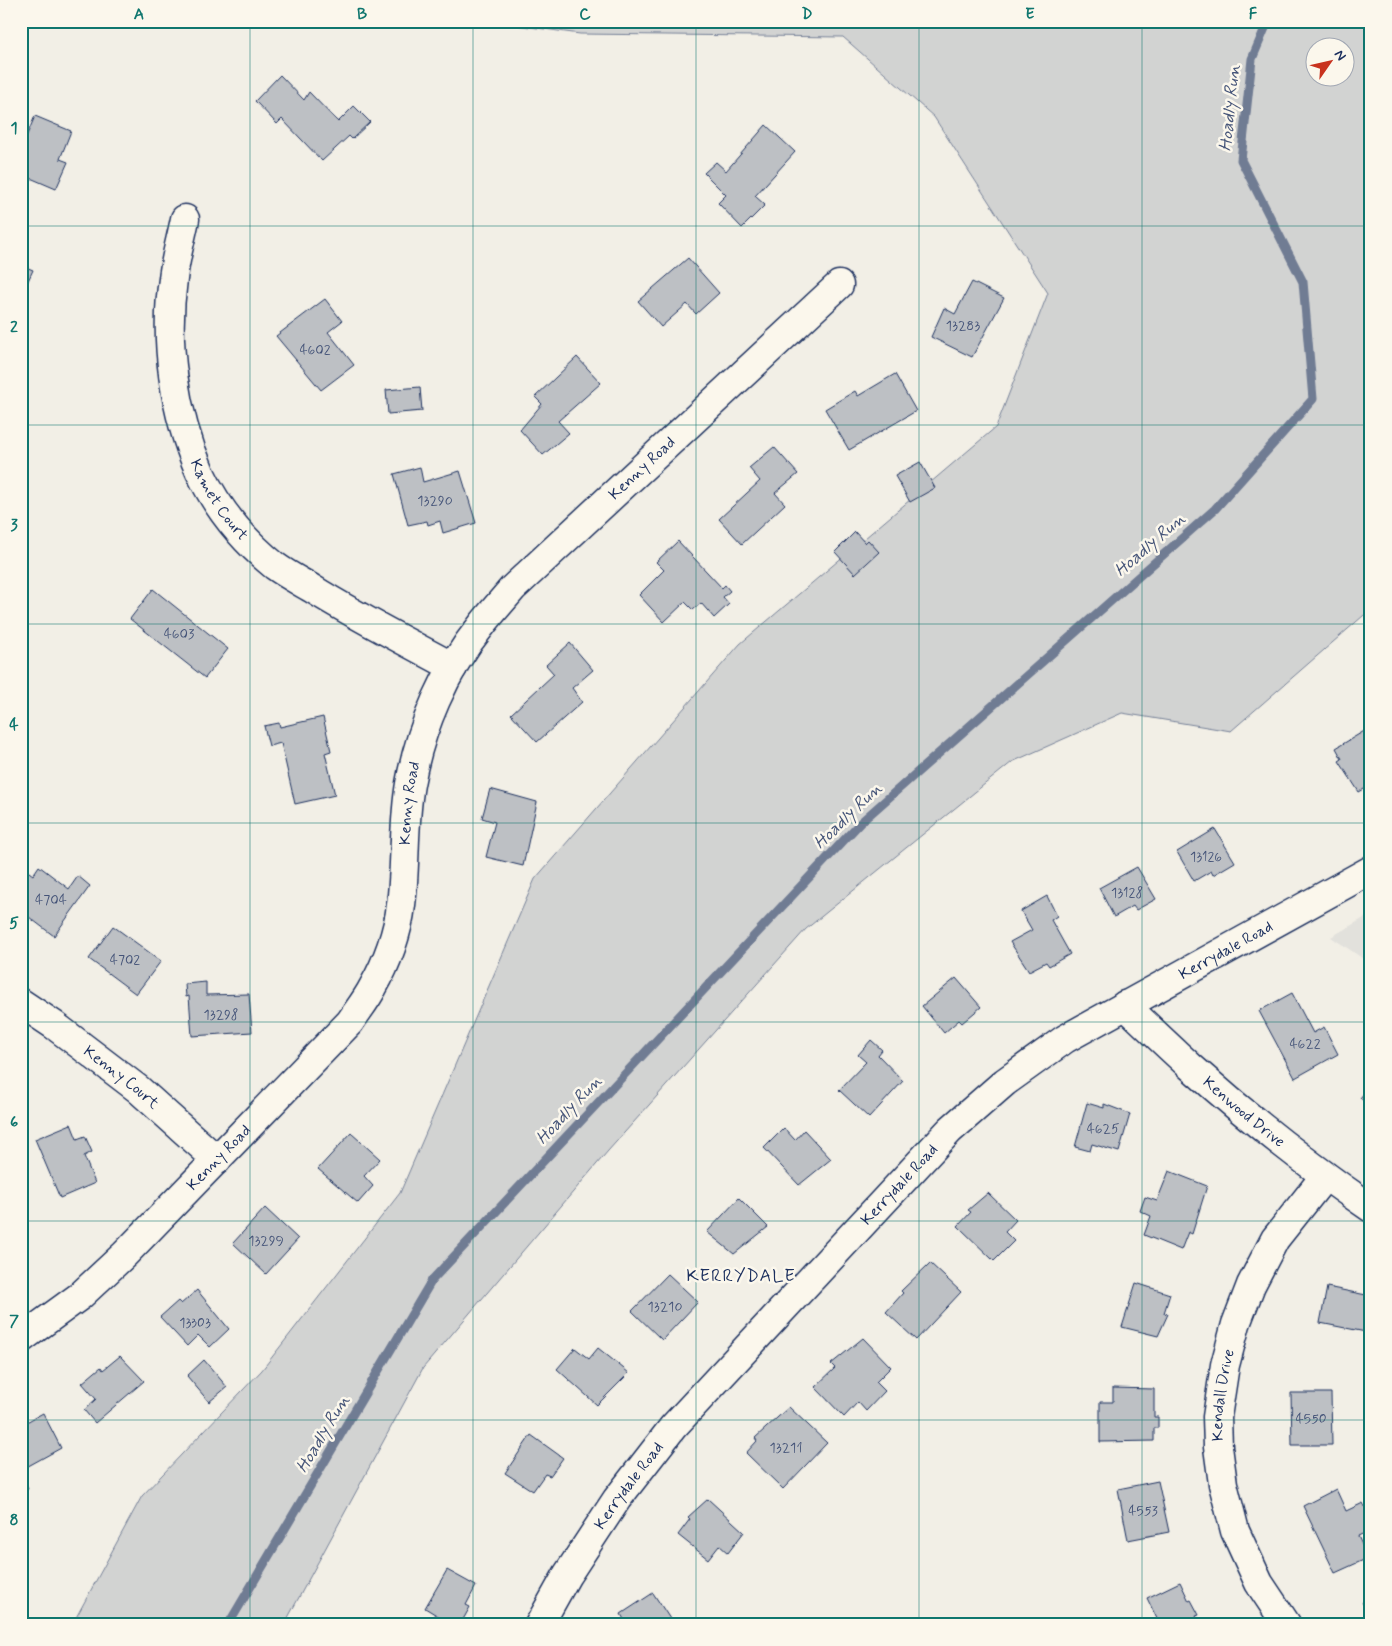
<svg xmlns="http://www.w3.org/2000/svg" width="1392" height="1646" font-family="Mynerve,sans-serif">
	<style>
		.built { fill: #e2e1dc }
		.green { fill: #d2d3d2; stroke: #768198; fill-rule: evenodd }
		.lines { fill: none; stroke-linecap: round; stroke-linejoin: round }
		.stream { stroke: #707b93; stroke-width: 9 }
		.building { fill: #bdc0c4; stroke: #1b2f5e }
		.minor-casing { stroke: #1b2f5e; stroke-width: 31 }
		.minor { stroke: #fbf7ec; stroke-width: 28 }
		.grid { fill: none; stroke: #0f766e; stroke-width: 1; stroke-opacity: 0.55 }
		.labels { text-anchor: middle; dominant-baseline: central; stroke-width: 5; stroke-linejoin: round; paint-order: stroke }
		.number-label { font-size: 14px; fill: #445378 }
		.street-label { font-size: 16px; fill: #1b2f5e; stroke: #fbf7ec }
		.water-label { font-size: 18px; font-style: italic; fill: #465579; stroke: #fbf7ec }
		.neighbourhood-label { font-size: 18px; letter-spacing: 1px; fill: #1b2f5e; stroke: #fbf7ec }
		.neatline { fill: none; stroke: #0f766e; stroke-width: 2 }
		.grid-label { font-size: 16px; text-anchor: middle; font-weight: bold; fill: #0f766e }
	</style>
	<rect width="100%" height="100%" fill="#f2efe6"/>
	<filter id="ink" filterUnits="userSpaceOnUse"><feTurbulence type="fractalNoise" baseFrequency=".02" numOctaves="2"/><feDisplacementMap in="SourceGraphic" scale="10" xChannelSelector="R" yChannelSelector="G"/><feConvolveMatrix kernelMatrix="1 2 1 2 8 2 1 2 1" color-interpolation-filters="sRGB"/></filter>
	<g filter="url(#ink)">
		<path class="built" d="M 1371,914 L 1371,964 L 1331,937 Z"/>
		<path class="green" d="M 486,21 L 1371,21 L 1371,609 L 1231,731 L 1122,713 L 1012,762 L 806,929 L 608,1151 L 423,1368 L 284,1625 L 72,1625 L 142,1496 L 262,1370 L 400,1193 L 535,879 L 740,644 L 996,427 L 1048,293 L 934,117 L 843,37 L 580,34 ZM 1314,48 L 1344,48 L 1344,78 L 1314,78 Z"/>
		<g class="lines">
			<path class="stream" d="M 228,1625 L 432,1280 L 860,823 L 1215,509 L 1313,399 L 1303,282 L 1241,160 L 1252,59 L 1268,21"/>
		</g>
		<path class="building" d="M 280,75 L 304,100 L 309,92 L 338,122 L 354,106 L 370,122 L 352,139 L 349,136 L 322,161 L 282,119 L 277,124 L 255,101 Z
			M 35,116 L 71,131 L 60,159 L 68,162 L 56,189 L 21,174 L 21,149 Z
			M 766,125 L 795,152 L 755,196 L 765,205 L 742,228 L 718,203 L 726,195 L 704,173 L 716,162 L 726,171 Z
			M 688,258 L 719,293 L 696,314 L 687,304 L 661,327 L 638,301 Z
			M 21,265 L 33,270 L 21,296 Z
			M 972,282 L 1004,298 L 972,357 L 931,337 L 944,308 L 955,314 Z
			M 325,299 L 342,321 L 328,332 L 354,365 L 321,390 L 276,336 Z
			M 577,357 L 601,383 L 558,421 L 569,433 L 543,455 L 520,430 L 542,404 L 535,397 Z
			M 895,374 L 916,411 L 849,450 L 825,409 L 855,391 L 858,396 Z
			M 420,387 L 422,411 L 388,414 L 386,390 Z
			M 774,447 L 798,474 L 775,493 L 785,504 L 742,544 L 719,519 L 760,481 L 749,468 Z
			M 920,462 L 935,488 L 910,502 L 895,476 Z
			M 420,467 L 423,482 L 460,471 L 476,523 L 443,533 L 440,521 L 428,525 L 427,521 L 408,525 L 394,474 Z
			M 855,532 L 865,543 L 868,540 L 879,552 L 855,574 L 835,552 Z
			M 678,541 L 722,588 L 725,585 L 730,591 L 723,597 L 729,604 L 714,618 L 701,603 L 693,610 L 685,602 L 664,622 L 639,595 L 664,570 L 656,562 Z
			M 153,589 L 228,649 L 205,678 L 130,619 Z
			M 570,643 L 593,670 L 572,688 L 582,702 L 537,742 L 511,714 L 554,674 L 546,665 Z
			M 323,717 L 331,751 L 325,753 L 335,795 L 295,804 L 281,743 L 269,746 L 264,726 L 279,723 L 280,727 Z
			M 1371,727 L 1371,785 L 1359,792 L 1339,761 L 1342,759 L 1336,748 Z
			M 490,789 L 537,802 L 523,866 L 486,857 L 495,822 L 482,818 Z
			M 1215,829 L 1235,862 L 1213,875 L 1211,871 L 1194,881 L 1177,852 Z
			M 39,866 L 69,889 L 78,876 L 90,886 L 54,936 L 21,911 L 21,868 L 22,867 L 33,875 Z
			M 1137,867 L 1156,899 L 1136,910 L 1133,906 L 1114,917 L 1099,888 Z
			M 1047,896 L 1057,916 L 1051,920 L 1070,954 L 1049,966 L 1046,962 L 1029,971 L 1010,942 L 1032,930 L 1021,911 Z
			M 113,926 L 161,961 L 136,994 L 89,959 Z
			M 956,978 L 981,1007 L 962,1023 L 959,1020 L 944,1033 L 922,1006 Z
			M 206,982 L 206,995 L 249,994 L 252,1032 L 192,1036 L 189,996 L 186,997 L 185,984 Z
			M 1292,993 L 1313,1033 L 1324,1027 L 1338,1054 L 1295,1078 L 1259,1011 Z
			M 871,1040 L 882,1050 L 878,1055 L 903,1081 L 869,1118 L 839,1090 L 866,1062 L 858,1055 Z
			M 1371,1085 L 1371,1106 L 1360,1098 Z
			M 1087,1103 L 1104,1108 L 1104,1104 L 1130,1114 L 1119,1152 L 1092,1144 L 1090,1151 L 1075,1147 Z
			M 71,1124 L 77,1139 L 85,1136 L 92,1152 L 84,1156 L 95,1183 L 60,1198 L 35,1139 Z
			M 784,1128 L 795,1140 L 804,1130 L 831,1159 L 799,1185 L 764,1148 Z
			M 351,1133 L 380,1159 L 364,1176 L 373,1186 L 358,1203 L 318,1169 Z
			M 1169,1171 L 1207,1186 L 1192,1234 L 1188,1232 L 1181,1250 L 1144,1235 L 1151,1216 L 1140,1211 L 1145,1197 L 1157,1201 Z
			M 988,1193 L 1016,1220 L 1005,1232 L 1014,1241 L 994,1261 L 958,1226 L 971,1212 L 968,1210 Z
			M 739,1198 L 768,1227 L 734,1254 L 707,1232 Z
			M 265,1208 L 298,1239 L 266,1274 L 233,1243 Z
			M 930,1263 L 961,1292 L 916,1340 L 886,1312 L 903,1293 L 901,1291 Z
			M 668,1274 L 698,1302 L 662,1340 L 632,1311 Z
			M 1136,1283 L 1170,1294 L 1164,1313 L 1168,1314 L 1158,1336 L 1122,1327 Z
			M 1327,1287 L 1371,1296 L 1371,1333 L 1320,1323 Z
			M 197,1290 L 229,1329 L 210,1347 L 198,1335 L 187,1346 L 160,1317 L 178,1301 L 181,1304 Z
			M 863,1338 L 891,1367 L 876,1382 L 885,1391 L 866,1411 L 858,1402 L 844,1417 L 815,1387 L 835,1368 L 831,1364 Z
			M 575,1348 L 589,1359 L 598,1348 L 629,1373 L 597,1405 L 557,1369 Z
			M 120,1356 L 144,1381 L 95,1423 L 84,1410 L 96,1399 L 82,1383 L 101,1367 L 103,1370 Z
			M 204,1360 L 227,1387 L 209,1402 L 187,1376 Z
			M 1113,1388 L 1154,1389 L 1154,1417 L 1158,1417 L 1158,1428 L 1154,1428 L 1154,1441 L 1100,1442 L 1100,1402 L 1113,1402 Z
			M 1291,1393 L 1331,1393 L 1332,1445 L 1292,1445 Z
			M 789,1407 L 827,1443 L 783,1489 L 746,1453 L 757,1441 L 755,1438 Z
			M 43,1413 L 61,1448 L 21,1470 L 21,1425 Z
			M 531,1435 L 563,1458 L 550,1476 L 545,1474 L 533,1491 L 505,1473 Z
			M 21,1476 L 28,1489 L 21,1492 Z
			M 1158,1481 L 1169,1532 L 1128,1540 L 1118,1489 Z
			M 1336,1489 L 1346,1511 L 1363,1503 L 1371,1518 L 1371,1530 L 1358,1536 L 1368,1558 L 1335,1573 L 1303,1506 Z
			M 708,1499 L 744,1532 L 728,1553 L 719,1545 L 708,1559 L 678,1535 L 690,1519 L 688,1517 Z
			M 447,1570 L 476,1586 L 466,1605 L 470,1607 L 460,1625 L 453,1625 L 425,1608 Z
			M 1180,1582 L 1189,1601 L 1191,1600 L 1199,1615 L 1196,1616 L 1200,1625 L 1160,1625 L 1147,1598 Z
			M 1371,1592 L 1371,1610 L 1362,1603 Z
			M 653,1593 L 674,1625 L 627,1625 L 621,1614 Z"/>
		<g class="lines">
			<defs>
				<g id="minor">
					<path id="s1" d="M 185,219 C 181,239 175,259 173,279 C 164,342 174,413 200,472 C 217,508 244,541 275,566 C 286,574 299,581 311,588 C 357,617 405,641 453,667"/>
					<path id="s2" d="M 21,1003 L 54,1025 L 138,1089 L 217,1160"/>
					<path id="s3" d="M 1125,1005 C 1147,1026 1169,1047 1191,1067 C 1248,1118 1308,1165 1371,1208"/>
					<path id="s4" d="M 21,1339 L 80,1296 L 125,1254 L 350,1022 C 358,1010 367,999 373,987 C 387,963 398,932 401,905 C 406,864 403,824 410,784 C 420,728 445,670 481,626 C 491,613 502,601 513,588 L 839,285"/>
					<path id="s5" d="M 539,1625 L 567,1575 L 617,1499 L 673,1427 L 950,1130 L 1005,1082 L 1065,1039 L 1371,870"/>
					<path id="s6" d="M 1287,1625 L 1259,1583 L 1235,1531 L 1223,1484 L 1218,1447 L 1217,1417 L 1225,1365 L 1236,1324 L 1251,1285 L 1275,1239 L 1325,1176"/>
				</g>
			</defs>
			<use href="#minor" class="minor-casing"/>
			<use href="#minor" class="minor"/>
		</g>
	</g>
	<path class="grid" d="M 250,21 L 250,1625M 473,21 L 473,1625M 696,21 L 696,1625M 919,21 L 919,1625M 1142,21 L 1142,1625M 21,226 L 1371,226M 21,425 L 1371,425M 21,624 L 1371,624M 21,823 L 1371,823M 21,1022 L 1371,1022M 21,1221 L 1371,1221M 21,1420 L 1371,1420"/>
	<g class="labels">
		<g class="number-label">
			<text x="963" y="326">13283</text>
			<text x="315" y="350">4602</text>
			<text x="435" y="501">13290</text>
			<text x="179" y="634">4603</text>
			<text x="1206" y="857">13126</text>
			<text x="1127" y="893">13128</text>
			<text x="51" y="900">4704</text>
			<text x="125" y="960">4702</text>
			<text x="221" y="1015">13298</text>
			<text x="1305" y="1044">4622</text>
			<text x="1103" y="1129">4625</text>
			<text x="266" y="1241">13299</text>
			<text x="665" y="1307">13210</text>
			<text x="195" y="1323">13303</text>
			<text x="1311" y="1419">4550</text>
			<text x="786" y="1448">13211</text>
			<text x="1143" y="1511">4553</text>
		</g>
		<g class="street-label">
			<text stroke="none"><textPath href="#s4" startOffset="1109">Kenny Road</textPath></text>
			<text stroke="none"><textPath href="#s1" startOffset="292">Kamet Court</textPath></text>
			<text stroke="none"><textPath href="#s4" startOffset="689">Kenny Road</textPath></text>
			<text stroke="none"><textPath href="#s5" startOffset="976">Kerrydale Road</textPath></text>
			<text stroke="none"><textPath href="#s2" startOffset="125">Kenny Court</textPath></text>
			<text stroke="none"><textPath href="#s3" startOffset="160">Kenwood Drive</textPath></text>
			<text stroke="none"><textPath href="#s4" startOffset="269">Kenny Road</textPath></text>
			<text stroke="none"><textPath href="#s5" startOffset="571">Kerrydale Road</textPath></text>
			<text stroke="none"><textPath href="#s6" startOffset="246">Kendall Drive</textPath></text>
			<text stroke="none"><textPath href="#s5" startOffset="166">Kerrydale Road</textPath></text>
		</g>
		<g class="water-label">
			<text transform="translate(1230 108) rotate(-84)">Hoadly Run</text>
			<text transform="translate(1150 545) rotate(-41)">Hoadly Run</text>
			<text transform="translate(848 816) rotate(-44)">Hoadly Run</text>
			<text transform="translate(569 1110) rotate(-47)">Hoadly Run</text>
			<text transform="translate(323 1434) rotate(-59)">Hoadly Run</text>
		</g>
		<g class="neighbourhood-label">
			<text x="741" y="1276">KERRYDALE</text>
		</g>
	</g>
	<rect width="1392" height="1646" fill="none" stroke="#fbf7ec" stroke-width="55"/>
	<g transform="translate(1330 62) rotate(56)"><circle r="24" fill="#fbf7ec" stroke="#a1a7b3"/>
	<path d="M0-4L9 19L0 12L-9 19Z" fill="#c8321e"/>
	<text y="-8" font-size="14" font-weight="bold" text-anchor="middle" fill="#1b2f5e">N</text>
	</g>
	<rect x="28" y="28" width="1336" height="1590" class="neatline"/>
	<g class="grid-label">
		<text x="139" y="19">A</text>
		<text x="362" y="19">B</text>
		<text x="585" y="19">C</text>
		<text x="807" y="19">D</text>
		<text x="1030" y="19">E</text>
		<text x="1253" y="19">F</text>
		<text x="14" y="133">1</text>
		<text x="14" y="332">2</text>
		<text x="14" y="530">3</text>
		<text x="14" y="729">4</text>
		<text x="14" y="928">5</text>
		<text x="14" y="1127">6</text>
		<text x="14" y="1326">7</text>
		<text x="14" y="1525">8</text>
	</g>
</svg>
